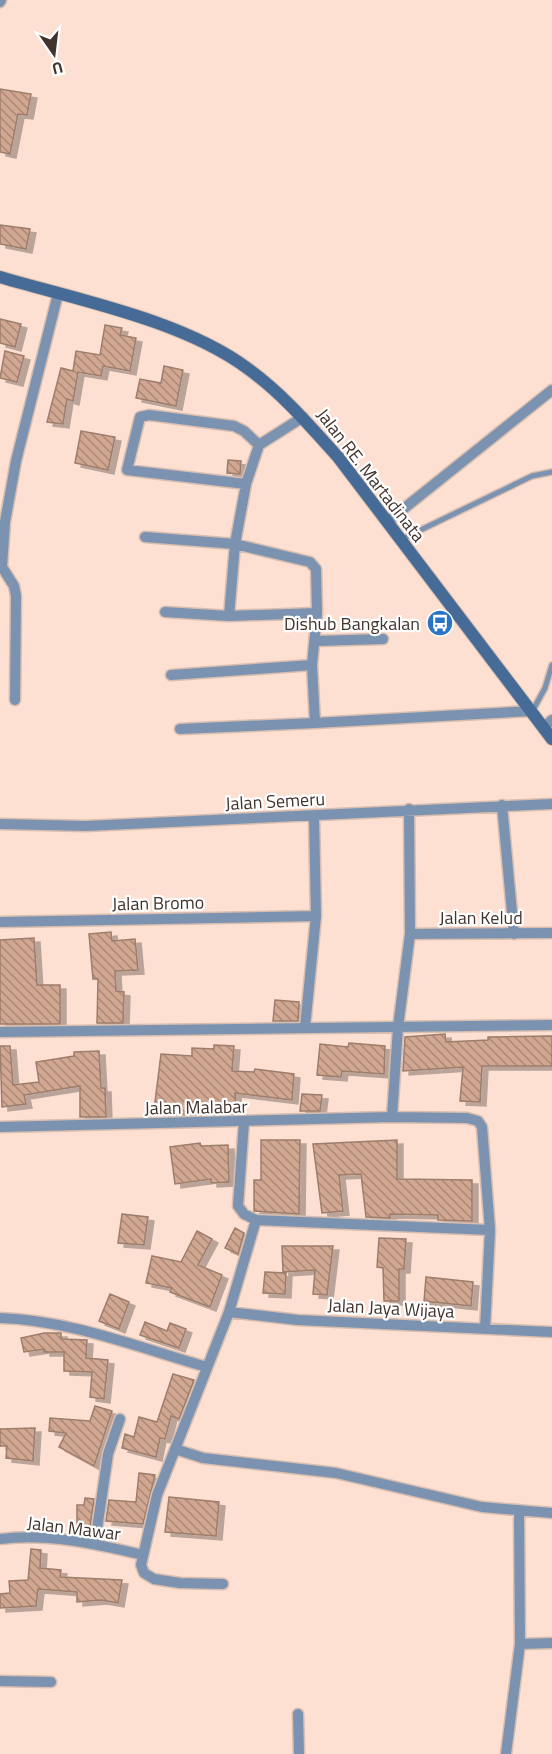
<svg xmlns="http://www.w3.org/2000/svg" width="552" height="1754" font-family="'Titillium Web',sans-serif">
	<style>
		.building { fill: url(#building-back-hatch); stroke: #9d7d6c; stroke-width: 1.5; filter: url(#shadow) }
		.lines { fill: none; stroke-linecap: round; stroke-linejoin: round }
		.service-casing { stroke: #d8beb0; stroke-width: 8 }
		.minor-casing { stroke: #d8beb0; stroke-width: 13 }
		.secondary-casing { stroke: #d8beb0; stroke-width: 14 }
		.service { stroke: #7b93b1; stroke-width: 5 }
		.minor { stroke: #7b93b1; stroke-width: 10 }
		.secondary { stroke: #466b96; stroke-width: 12 }
		.labels { text-anchor: middle; dominant-baseline: central; stroke-width: 4.5; stroke-linejoin: round; paint-order: stroke }
		.street-label { font-size: 18px; fill: #42342d; stroke: #fff }
		.poi-label { font-size: 18px; fill: #42342d; stroke: #fff; text-anchor: end }
	</style>
	<defs>
		<pattern id="building-back-hatch" width="6" height="6" patternUnits="userSpaceOnUse" patternTransform="scale(1.5)"><rect width="6" height="6" fill="#d1a791"/><path d="M-1 5l2 2M0 0l6 6M5-1l2 2" fill="none" stroke="#ab8977"/></pattern>
		<filter id="shadow"><feDropShadow dx="6" dy="4" stdDeviation="0" flood-color="#0004"/></filter>
	</defs>
	<rect width="100%" height="100%" fill="#fde0d1"/>
	<path class="building" d="M 0,89 L 31,94 L 27,115 L 18,114 L 10,154 L 0,152 Z
		M 0,225 L 30,229 L 26,249 L 0,244 Z
		M 0,319 L 21,324 L 15,347 L 0,343 Z
		M 105,325 L 122,328 L 120,335 L 136,338 L 130,371 L 103,366 L 101,376 L 78,372 L 73,401 L 67,399 L 63,424 L 47,422 L 61,368 L 73,371 L 76,351 L 100,355 Z
		M 5,351 L 24,356 L 17,382 L 0,378 Z
		M 164,366 L 183,370 L 176,406 L 136,398 L 140,379 L 161,383 Z
		M 81,431 L 115,437 L 108,470 L 75,463 Z
		M 228,460 L 241,461 L 240,474 L 227,473 Z
		M 111,932 L 112,941 L 135,939 L 138,970 L 115,971 L 116,991 L 124,992 L 123,1023 L 97,1023 L 98,979 L 93,979 L 89,934 Z
		M 34,938 L 37,985 L 60,985 L 60,1024 L 0,1024 L 0,940 Z
		M 275,1000 L 299,1002 L 298,1021 L 273,1021 Z
		M 445,1034 L 446,1042 L 488,1040 L 488,1037 L 552,1036 L 552,1066 L 482,1066 L 480,1102 L 460,1101 L 463,1067 L 403,1071 L 405,1037 Z
		M 349,1043 L 385,1046 L 384,1074 L 342,1071 L 341,1077 L 317,1075 L 320,1044 L 348,1047 Z
		M 214,1045 L 234,1046 L 232,1071 L 254,1072 L 255,1069 L 294,1074 L 292,1100 L 235,1093 L 236,1113 L 175,1114 L 154,1110 L 161,1054 L 192,1056 L 192,1048 L 214,1049 Z
		M 0,1046 L 10,1046 L 13,1085 L 39,1082 L 36,1062 L 74,1056 L 74,1052 L 99,1051 L 101,1088 L 105,1088 L 106,1117 L 80,1117 L 80,1086 L 24,1095 L 26,1104 L 2,1107 Z
		M 302,1094 L 322,1095 L 320,1111 L 300,1111 Z
		M 261,1140 L 300,1140 L 299,1214 L 254,1211 L 254,1180 L 261,1180 Z
		M 397,1140 L 397,1179 L 472,1180 L 472,1221 L 438,1220 L 438,1215 L 390,1214 L 390,1218 L 387,1218 L 366,1217 L 361,1174 L 339,1175 L 343,1211 L 322,1213 L 313,1144 Z
		M 200,1143 L 201,1146 L 228,1145 L 229,1182 L 211,1183 L 211,1179 L 175,1184 L 170,1147 Z
		M 122,1214 L 148,1217 L 144,1245 L 118,1243 Z
		M 235,1228 L 244,1233 L 238,1254 L 225,1248 Z
		M 197,1231 L 212,1239 L 198,1265 L 222,1275 L 210,1307 L 170,1292 L 172,1288 L 146,1283 L 152,1256 L 181,1262 Z
		M 379,1238 L 406,1239 L 404,1269 L 399,1269 L 399,1301 L 384,1301 L 383,1268 L 377,1267 Z
		M 282,1246 L 333,1246 L 327,1295 L 313,1294 L 315,1270 L 283,1272 Z
		M 265,1272 L 286,1273 L 285,1294 L 263,1293 Z
		M 426,1277 L 473,1282 L 471,1306 L 424,1301 Z
		M 110,1294 L 129,1302 L 119,1329 L 99,1321 Z
		M 145,1322 L 167,1331 L 170,1323 L 186,1329 L 179,1348 L 140,1335 Z
		M 44,1333 L 61,1333 L 61,1339 L 87,1340 L 86,1358 L 108,1360 L 104,1399 L 90,1397 L 92,1372 L 64,1371 L 64,1352 L 44,1352 L 44,1349 L 24,1352 L 21,1338 Z
		M 173,1374 L 194,1380 L 179,1419 L 171,1416 L 165,1439 L 160,1438 L 156,1457 L 122,1448 L 125,1434 L 134,1437 L 139,1417 L 157,1422 Z
		M 95,1406 L 112,1411 L 94,1466 L 59,1447 L 66,1433 L 49,1431 L 50,1418 L 90,1421 Z
		M 35,1428 L 33,1461 L 6,1458 L 7,1446 L 0,1446 L 0,1429 Z
		M 139,1473 L 155,1475 L 143,1524 L 106,1521 L 109,1500 L 136,1502 Z
		M 169,1497 L 219,1502 L 216,1536 L 165,1532 Z
		M 85,1498 L 94,1499 L 89,1533 L 77,1533 L 77,1505 L 84,1505 Z
		M 31,1549 L 41,1550 L 40,1568 L 61,1570 L 60,1577 L 122,1580 L 118,1603 L 101,1600 L 77,1602 L 77,1592 L 38,1589 L 36,1606 L 0,1608 L 0,1594 L 10,1593 L 9,1581 L 28,1580 Z"/>
	<g class="lines">
		<defs>
			<path id="service" d="M 402,539 L 532,476 L 552,472
				M 533,710 L 545,688 L 552,665"/>
			<path id="minor" d="M 0,2 L 1,0
				M 303,417 L 259,445 L 246,484 L 235,544 L 229,616 L 317,613 L 312,665 L 315,723 L 532,711
				M 246,484 L 127,470 L 140,417 L 149,415 L 234,426 L 244,431 L 259,445
				M 387,522 L 552,390
				M 145,537 L 235,544 L 310,562 L 316,569 L 317,613
				M 165,612 L 229,616
				M 316,641 L 383,639
				M 171,675 L 312,665
				M 15,700 L 16,596 L 14,586 L 2,567 L 5,522 L 16,461 L 58,294
				M 544,727 L 552,720
				M 180,729 L 315,723
				M 502,805 L 514,934
				M 409,809 L 410,934 L 398,1027 L 392,1117 L 467,1118 L 478,1121 L 482,1127 L 490,1230 L 485,1329
				M 0,824 L 86,826 L 552,804
				M 0,922 L 316,916
				M 410,934 L 552,933
				M 305,1027 L 316,916 L 314,816
				M 0,1032 L 552,1025
				M 244,1122 L 238,1206 L 244,1214 L 256,1220 L 490,1230
				M 0,1127 L 392,1117
				M 229,1312 L 298,1320 L 552,1332
				M 0,1318 C 70,1320 140,1348 207,1367
				M 175,1449 L 203,1458 L 336,1473 L 482,1507 L 552,1513
				M 0,1539 C 47,1533 97,1544 143,1555
				M 95,1543 L 108,1454 L 120,1419
				M 223,1584 L 180,1583 L 154,1579 L 144,1573 L 141,1565 L 157,1495 L 229,1312 L 256,1220
				M 520,1644 L 552,1643
				M 0,1681 L 51,1682
				M 298,1714 L 299,1754
				M 506,1754 L 520,1644 L 519,1510"/>
			<path id="secondary" d="M 0,277 C 78,300 182,320 247,368 C 282,393 310,426 338,457 L 552,739"/>
		</defs>
		<use href="#service" class="service-casing"/>
		<use href="#minor" class="minor-casing"/>
		<use href="#secondary" class="secondary-casing"/>
		<use href="#service" class="service"/>
		<use href="#minor" class="minor"/>
		<use href="#secondary" class="secondary"/>
	</g>
	<defs>
		<symbol id="bus-disc" viewBox="-11 -11 22 22"><circle r="9.5" fill="#2974c4" stroke="#fff"/><path d="M-5-6H5V4H4V6H2V4H-2V6H-4V4H-5ZM-3.5-4V0h7V-4ZM-3.5 1.2v1.5H-2V1.2ZM2 1.2v1.5H3.5V1.2Z" fill="#fff"/></symbol>
	</defs>
	<g fill-rule="evenodd">
		<use href="#bus-disc" x="425" y="608" width="30" height="30"/>
	</g>
	<g class="labels">
		<g class="street-label">
			<text transform="translate(371 475) rotate(52)">Jalan RE. Martadinata</text>
			<text transform="translate(275 801) rotate(-3)">Jalan Semeru</text>
			<text transform="translate(158 903) rotate(-1)">Jalan Bromo</text>
			<text x="481" y="917">Jalan Kelud</text>
			<text transform="translate(196 1107) rotate(-1)">Jalan Malabar</text>
			<text transform="translate(391 1308) rotate(3)">Jalan Jaya Wijaya</text>
			<text transform="translate(74 1528) rotate(7)">Jalan Mawar</text>
		</g>
		<g class="poi-label">
			<text x="420" y="623">Dishub Bangkalan</text>
		</g>
	</g>
	<g transform="translate(54 54) rotate(166)" stroke="#ffffff" stroke-width="4.5" paint-order="stroke">
	<path d="M0-4.5L10 22L0 15L-10 22Z" fill="#42342d"/>
	<text y="-9" font-size="16" font-weight="bold" text-anchor="middle" fill="#42342d">U</text>
	</g>
</svg>
